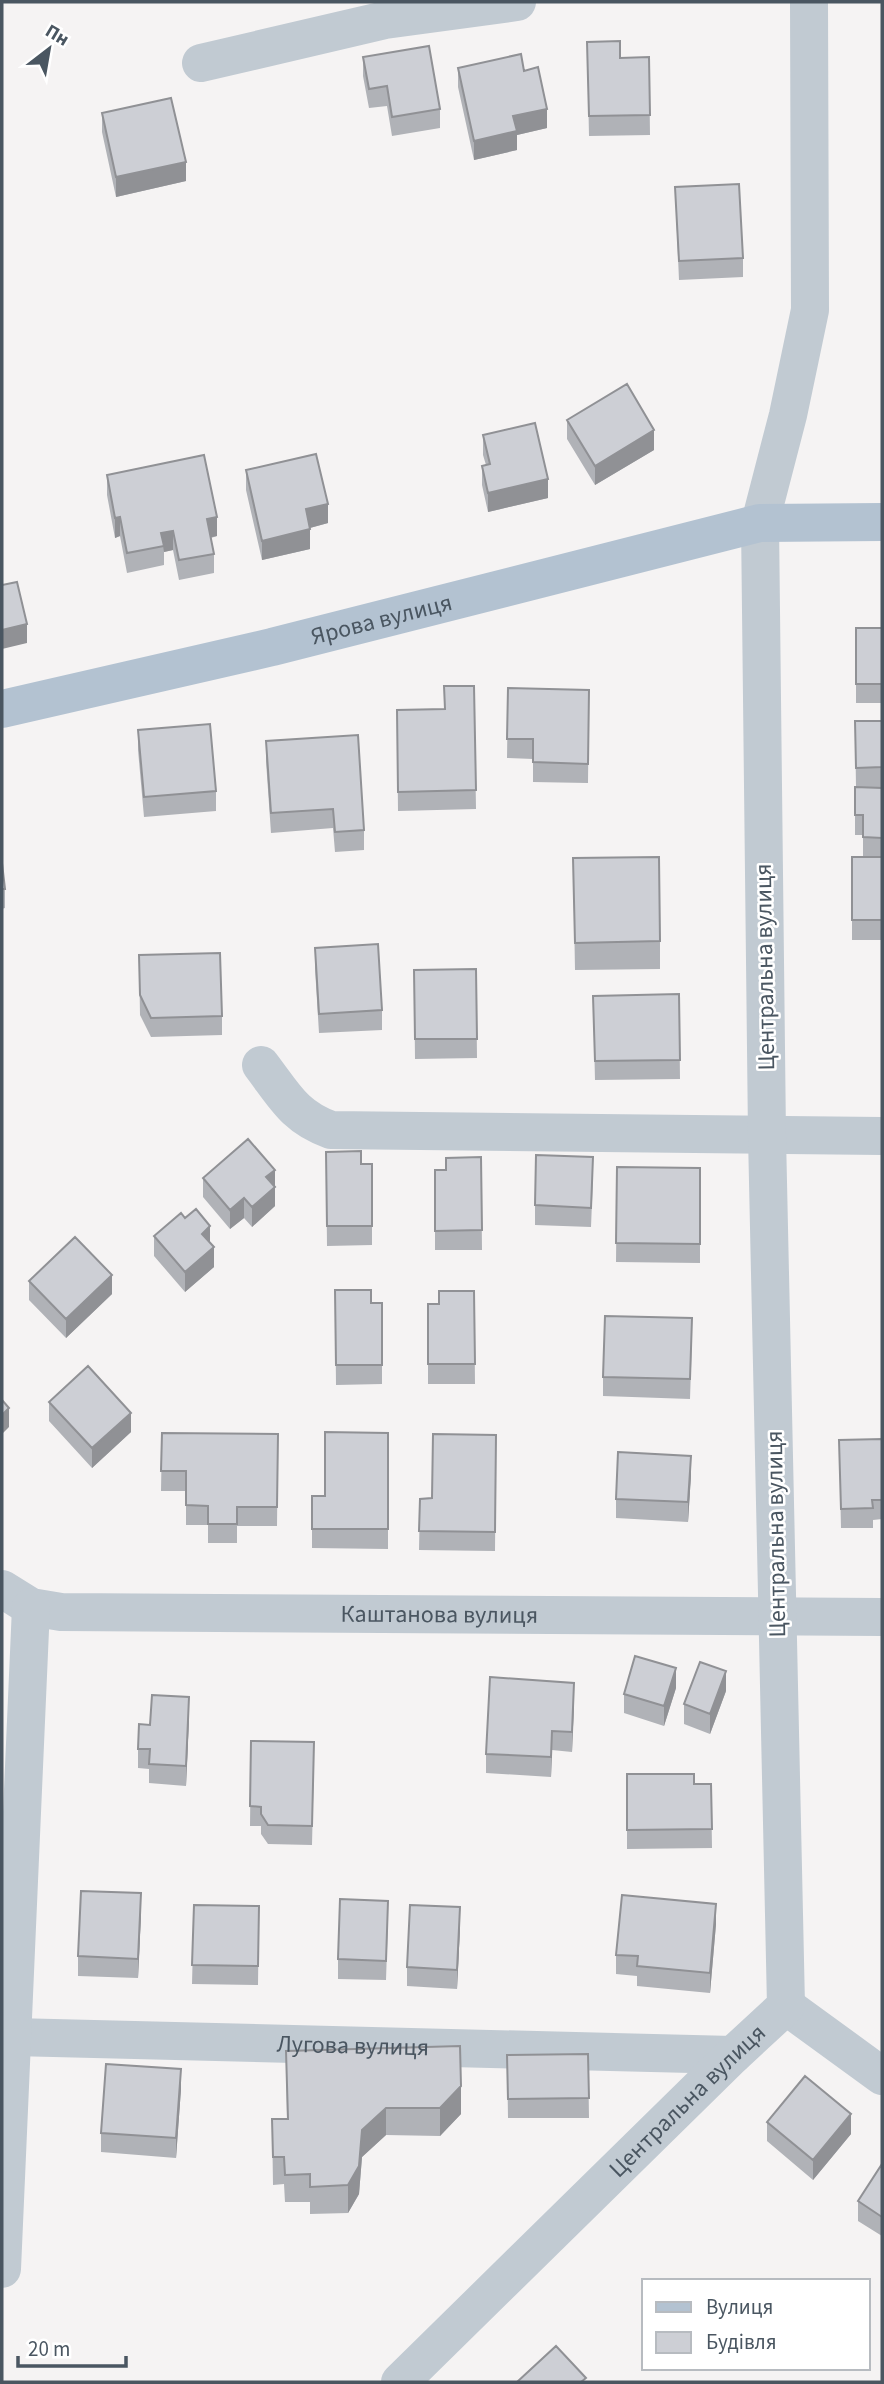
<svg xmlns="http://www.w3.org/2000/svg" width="884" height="2384" font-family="'Source Sans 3',sans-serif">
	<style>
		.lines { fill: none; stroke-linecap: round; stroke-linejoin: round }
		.minor { stroke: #c1cad2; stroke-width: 38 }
		.major { stroke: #b3c2d1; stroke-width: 38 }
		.wall { fill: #b0b2b7 }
		.shaded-wall { fill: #909195 }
		.building { fill: #cdcfd5; stroke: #909195; stroke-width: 2 }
		.labels { text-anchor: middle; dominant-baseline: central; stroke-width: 5; stroke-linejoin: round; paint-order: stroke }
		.street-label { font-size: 24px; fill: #4a5661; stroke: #fff }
	</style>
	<rect width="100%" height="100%" fill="#f5f3f3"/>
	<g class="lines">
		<g class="minor">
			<path d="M 201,63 L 385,20 L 517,2"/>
			<path d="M 261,1065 C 284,1095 294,1117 331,1130 L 882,1136"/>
			<path id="s1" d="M 2,1589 L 31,1607 L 61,1612 L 882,1617"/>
			<path d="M 786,2006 L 882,2076"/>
			<path id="s2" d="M 13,2037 L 733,2055"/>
			<path d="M 2,2269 L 31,1607"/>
			<path id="s3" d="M 400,2382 L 733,2055 L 786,2006 L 767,1136 L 760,523 L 788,415 L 810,310 L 809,2"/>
		</g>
		<path class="major" id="s4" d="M 2,709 L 272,647 L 760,523 L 882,522"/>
	</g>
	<path class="wall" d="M 587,42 L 620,58 L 649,57 L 650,135 L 589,136 Z
		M 363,57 L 440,109 L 440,128 L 392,136 L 387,106 L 369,108 L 363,76 Z
		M 458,68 L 524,71 L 547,128 L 517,135 L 517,150 L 474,160 L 458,87 Z
		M 102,113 L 186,181 L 116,197 L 102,132 Z
		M 675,187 L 743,258 L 743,277 L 679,280 Z
		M 567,420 L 654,450 L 595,485 L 567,439 Z
		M 483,435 L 548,498 L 488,512 L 482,485 L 482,466 L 486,465 L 483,455 Z
		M 246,470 L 328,523 L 310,528 L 310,549 L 262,560 L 246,490 Z
		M 107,475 L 217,536 L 211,538 L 214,554 L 214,573 L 179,580 L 173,550 L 164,552 L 164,565 L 127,573 L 120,536 L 115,538 L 107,495 Z
		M 856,628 L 882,628 L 882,703 L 856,703 Z
		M 444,686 L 474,686 L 476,809 L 398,811 L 397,710 L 444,709 Z
		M 508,688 L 589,690 L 588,783 L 533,782 L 533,759 L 507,758 Z
		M 855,721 L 882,721 L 882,787 L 856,787 Z
		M 138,730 L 216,791 L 216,811 L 144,817 L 138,750 Z
		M 266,741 L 364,830 L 364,850 L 335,852 L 333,828 L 271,833 L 266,761 Z
		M 855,787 L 882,788 L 882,857 L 863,857 L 863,835 L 855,835 Z
		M 852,857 L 882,857 L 882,940 L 852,940 Z
		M 573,858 L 660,941 L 660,969 L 575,970 Z
		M 2,863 L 5,889 L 5,908 L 2,909 Z
		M 315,948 L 382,1010 L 382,1030 L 319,1033 L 315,968 Z
		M 139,955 L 222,1016 L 222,1035 L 151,1037 L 140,1015 Z
		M 476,969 L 477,1058 L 415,1059 L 414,970 Z
		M 679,994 L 680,1079 L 595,1080 L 593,996 Z
		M 326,1152 L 361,1164 L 372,1164 L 372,1245 L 327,1246 Z
		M 481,1157 L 482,1250 L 435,1250 L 435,1170 L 446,1170 Z
		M 617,1167 L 700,1168 L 700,1263 L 616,1262 Z
		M 275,1170 L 275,1206 L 252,1227 L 244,1218 L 230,1229 L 203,1197 L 203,1178 Z
		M 593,1177 L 591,1227 L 535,1225 L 535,1205 Z
		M 185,1218 L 210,1244 L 214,1267 L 185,1292 L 154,1256 L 154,1236 Z
		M 29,1281 L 112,1294 L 66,1338 L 29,1300 Z
		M 335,1290 L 371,1303 L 382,1303 L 382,1384 L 336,1385 Z
		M 474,1291 L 475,1384 L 428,1384 L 428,1304 L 439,1304 Z
		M 692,1338 L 690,1399 L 603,1396 L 603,1377 Z
		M 49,1402 L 131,1432 L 92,1468 L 49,1421 Z
		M 162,1433 L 278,1434 L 277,1526 L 237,1526 L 237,1543 L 208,1543 L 208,1525 L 186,1525 L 186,1491 L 161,1491 Z
		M 388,1433 L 388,1549 L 312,1548 L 312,1496 L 325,1496 Z
		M 496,1435 L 495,1551 L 419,1550 L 420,1499 L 432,1498 Z
		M 882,1439 L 882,1519 L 873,1520 L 873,1528 L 841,1528 L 839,1440 Z
		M 691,1475 L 688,1522 L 616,1518 L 616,1499 Z
		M 676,1688 L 664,1726 L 624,1713 L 624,1694 Z
		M 726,1691 L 710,1734 L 684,1724 L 684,1704 Z
		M 574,1702 L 572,1752 L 552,1750 L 551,1777 L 486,1773 L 486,1754 Z
		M 189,1717 L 186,1786 L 149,1783 L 149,1769 L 138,1768 L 138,1749 L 150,1725 Z
		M 251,1741 L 314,1762 L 312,1845 L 268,1844 L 261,1834 L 261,1826 L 250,1826 Z
		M 627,1774 L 694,1784 L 711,1784 L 712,1848 L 627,1849 Z
		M 194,1905 L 259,1906 L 258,1985 L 192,1984 Z
		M 141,1913 L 138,1978 L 78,1976 L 78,1956 Z
		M 388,1920 L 386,1980 L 338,1979 L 338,1959 Z
		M 716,1924 L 710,1993 L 637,1986 L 637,1976 L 616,1974 L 616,1955 Z
		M 460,1927 L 457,1989 L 407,1986 L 407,1967 Z
		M 286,2051 L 461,2114 L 440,2136 L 386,2135 L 362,2157 L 359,2194 L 348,2213 L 310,2214 L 310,2202 L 285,2202 L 284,2184 L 273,2185 L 272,2119 L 287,2119 Z
		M 588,2054 L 589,2118 L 508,2118 L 507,2055 Z
		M 181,2089 L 176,2158 L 101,2152 L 101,2133 Z
		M 767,2122 L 851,2134 L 813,2180 L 767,2141 Z
		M 882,2164 L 882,2236 L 858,2221 L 858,2201 Z"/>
	<path class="shaded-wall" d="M 547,109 L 547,128 L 517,135 L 517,150 L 474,160 L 474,141 L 513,116 Z
		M 186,162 L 186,181 L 116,197 L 116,177 Z
		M 654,430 L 654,450 L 595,485 L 595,466 Z
		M 548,479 L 548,498 L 488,512 L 488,493 Z
		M 328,504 L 328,523 L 306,529 L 306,509 Z
		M 120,517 L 120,536 L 115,538 L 115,518 Z
		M 217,517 L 217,536 L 207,538 L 207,519 Z
		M 310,529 L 310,549 L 262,560 L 262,541 Z
		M 173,531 L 173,550 L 164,552 L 161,533 Z
		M 27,624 L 27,643 L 2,649 L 2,630 Z
		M 275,1170 L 275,1206 L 252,1227 L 252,1207 L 266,1177 Z
		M 244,1198 L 244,1218 L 230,1229 L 230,1210 Z
		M 210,1226 L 210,1246 L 202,1234 Z
		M 214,1247 L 214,1267 L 185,1292 L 185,1272 Z
		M 112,1275 L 112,1294 L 66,1338 L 66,1319 Z
		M 9,1408 L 9,1427 L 2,1434 L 2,1415 Z
		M 131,1413 L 131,1432 L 92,1468 L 92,1448 Z
		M 691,1456 L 691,1475 L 688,1522 L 688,1502 Z
		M 676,1668 L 676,1688 L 664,1726 L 664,1706 Z
		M 726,1671 L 726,1691 L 710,1734 L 710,1714 Z
		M 574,1683 L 574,1702 L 572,1752 L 572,1732 Z
		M 189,1697 L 189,1717 L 186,1786 L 186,1766 Z
		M 552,1731 L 552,1750 L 551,1777 L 551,1757 Z
		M 141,1893 L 141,1913 L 138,1978 L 138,1959 Z
		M 716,1904 L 716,1924 L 710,1993 L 710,1973 Z
		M 460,1907 L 460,1927 L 457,1989 L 457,1970 Z
		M 181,2069 L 181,2089 L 176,2158 L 176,2138 Z
		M 461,2086 L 461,2114 L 440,2136 L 440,2108 Z
		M 386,2108 L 386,2135 L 362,2157 L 359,2194 L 348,2213 L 348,2185 L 362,2130 Z
		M 851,2114 L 851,2134 L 813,2180 L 813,2160 Z"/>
	<path class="building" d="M 620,41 L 620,58 L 649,57 L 650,115 L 589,116 L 587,42 Z
		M 429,46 L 440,109 L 392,117 L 387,86 L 369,89 L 363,57 Z
		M 521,54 L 524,71 L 538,67 L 547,109 L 513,116 L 517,131 L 474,141 L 458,68 Z
		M 171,98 L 186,162 L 116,177 L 102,113 Z
		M 739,184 L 743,258 L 679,261 L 675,187 Z
		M 627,384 L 654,430 L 595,466 L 567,420 Z
		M 535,423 L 548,479 L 488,493 L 482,466 L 490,464 L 483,435 Z
		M 316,454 L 328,504 L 306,509 L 310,529 L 262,541 L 246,470 Z
		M 204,455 L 217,517 L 207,519 L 214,554 L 179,560 L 173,531 L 161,533 L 164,546 L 127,553 L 120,517 L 115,518 L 107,475 Z
		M 17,582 L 27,624 L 2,630 L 2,585 Z
		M 856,628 L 882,628 L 882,684 L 856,684 Z
		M 444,686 L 474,686 L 476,790 L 398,792 L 397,710 L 445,709 Z
		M 508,688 L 589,690 L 588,764 L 533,762 L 533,739 L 507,739 Z
		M 855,721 L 882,721 L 882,767 L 856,768 Z
		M 210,724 L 216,791 L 144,797 L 138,730 Z
		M 358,735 L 364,830 L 335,832 L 333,809 L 271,813 L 266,741 Z
		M 855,787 L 882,788 L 882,838 L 863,837 L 863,815 L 855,815 Z
		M 659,857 L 660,941 L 575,943 L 573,858 Z
		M 852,857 L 882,857 L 882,920 L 852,920 Z
		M 2,863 L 5,889 L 2,889 Z
		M 378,944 L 382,1010 L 319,1014 L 315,948 Z
		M 220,953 L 222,1016 L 151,1018 L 140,995 L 139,955 Z
		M 476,969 L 477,1039 L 415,1039 L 414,970 Z
		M 679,994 L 680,1060 L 595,1061 L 593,996 Z
		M 248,1139 L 275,1170 L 266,1177 L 275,1187 L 252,1207 L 244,1198 L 230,1210 L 203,1178 Z
		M 361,1151 L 361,1164 L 372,1164 L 372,1226 L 327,1226 L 326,1152 Z
		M 536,1155 L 593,1157 L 591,1208 L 535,1205 Z
		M 481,1157 L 482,1230 L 435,1231 L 435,1170 L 446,1170 L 446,1158 Z
		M 617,1167 L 700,1168 L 700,1244 L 616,1243 Z
		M 196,1209 L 210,1226 L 202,1234 L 214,1247 L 185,1272 L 154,1236 L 181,1213 L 185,1218 Z
		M 75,1237 L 112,1275 L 66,1319 L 29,1281 Z
		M 335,1290 L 371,1290 L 371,1303 L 382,1303 L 382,1365 L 336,1365 Z
		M 439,1291 L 474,1291 L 475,1364 L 428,1364 L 428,1304 L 439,1304 Z
		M 605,1316 L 692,1318 L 690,1379 L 603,1377 Z
		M 88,1366 L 131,1413 L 92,1448 L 49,1402 Z
		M 2,1400 L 9,1408 L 2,1415 Z
		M 325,1432 L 388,1433 L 388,1529 L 312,1529 L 312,1496 L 325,1496 Z
		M 162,1433 L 278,1434 L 277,1507 L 237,1507 L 237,1524 L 208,1524 L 208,1506 L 186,1505 L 186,1471 L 161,1471 Z
		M 433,1434 L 496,1435 L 495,1532 L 419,1531 L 420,1499 L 432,1498 Z
		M 882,1439 L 882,1500 L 872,1500 L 873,1508 L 841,1509 L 839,1440 Z
		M 618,1452 L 691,1456 L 688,1502 L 616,1499 Z
		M 635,1656 L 676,1668 L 664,1706 L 624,1694 Z
		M 700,1662 L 726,1671 L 710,1714 L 684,1704 Z
		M 490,1677 L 574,1683 L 572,1732 L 552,1731 L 551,1757 L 486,1754 Z
		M 152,1695 L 189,1697 L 186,1766 L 149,1764 L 150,1749 L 138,1749 L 139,1724 L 150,1725 Z
		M 251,1741 L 314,1742 L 312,1826 L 268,1825 L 261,1814 L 261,1807 L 250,1806 Z
		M 627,1774 L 694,1774 L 694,1784 L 711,1784 L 712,1829 L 627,1830 Z
		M 81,1891 L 141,1893 L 138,1959 L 78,1956 Z
		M 622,1895 L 716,1904 L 710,1973 L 637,1966 L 638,1956 L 616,1955 Z
		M 340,1899 L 388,1901 L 386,1961 L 338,1959 Z
		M 194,1905 L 259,1906 L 258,1966 L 192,1965 Z
		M 410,1905 L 460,1907 L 457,1970 L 407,1967 Z
		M 460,2046 L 461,2086 L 440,2108 L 386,2108 L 362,2130 L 359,2166 L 348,2185 L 310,2187 L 310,2174 L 285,2175 L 284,2157 L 273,2157 L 272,2119 L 288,2119 L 286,2051 Z
		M 588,2054 L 589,2098 L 508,2099 L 507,2055 Z
		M 106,2064 L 181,2069 L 176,2138 L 101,2133 Z
		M 805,2076 L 851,2114 L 813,2160 L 767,2122 Z
		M 882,2164 L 882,2217 L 858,2201 Z
		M 556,2346 L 586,2378 L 581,2382 L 517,2382 Z"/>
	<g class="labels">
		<g class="street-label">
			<text stroke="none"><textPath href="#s4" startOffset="390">Ярова вулиця</textPath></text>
			<text transform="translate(765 967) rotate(-91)">Центральна вулиця</text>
			<text transform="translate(776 1534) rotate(-91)">Центральна вулиця</text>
			<text stroke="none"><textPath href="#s1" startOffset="443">Каштанова вулиця</textPath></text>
			<text stroke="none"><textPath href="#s2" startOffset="340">Лугова вулиця</textPath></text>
			<text stroke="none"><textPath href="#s3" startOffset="402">Центральна вулиця</textPath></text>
		</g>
	</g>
	<rect width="884" height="2384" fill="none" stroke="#4a5661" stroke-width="7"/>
	<rect x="642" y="2279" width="228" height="91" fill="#ffffff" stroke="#b7bbc0" stroke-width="2"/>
	<rect x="656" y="2302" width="35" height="10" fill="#b3c2d1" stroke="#b7bbc0" stroke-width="2"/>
	<text x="706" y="2314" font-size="21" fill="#4a5661">Вулиця</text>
	<rect x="656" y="2332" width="35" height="21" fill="#cdcfd5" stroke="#b7bbc0" stroke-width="2"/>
	<text x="706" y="2349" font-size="21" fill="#4a5661">Будівля</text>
	<g transform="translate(49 49) rotate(31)" stroke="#ffffff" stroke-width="5" paint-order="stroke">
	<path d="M0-5L12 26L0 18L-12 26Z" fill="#4a5661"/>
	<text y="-10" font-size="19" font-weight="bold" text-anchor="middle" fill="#4a5661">Пн</text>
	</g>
	<path d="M18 2356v10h108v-10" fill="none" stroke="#4a5661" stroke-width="3.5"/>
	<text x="28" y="2356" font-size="21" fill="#4a5661" stroke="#ffffff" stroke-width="5" paint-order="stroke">20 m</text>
</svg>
